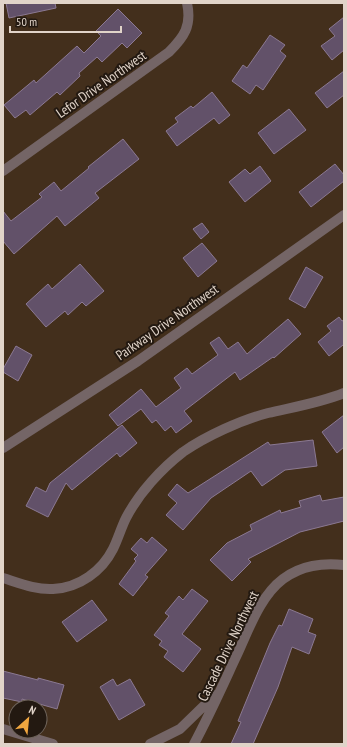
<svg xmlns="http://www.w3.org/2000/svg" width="347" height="747" font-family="'PT Sans Narrow',sans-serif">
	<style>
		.building { fill: #625169; stroke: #8b7992 }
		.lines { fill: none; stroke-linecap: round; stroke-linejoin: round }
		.minor { stroke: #746566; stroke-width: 10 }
		.labels { text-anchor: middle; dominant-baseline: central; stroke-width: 4; stroke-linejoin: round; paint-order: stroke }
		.street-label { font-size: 14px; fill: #e1d4c9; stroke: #231911 }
	</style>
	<rect width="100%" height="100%" fill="#432f1c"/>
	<path class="building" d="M 6,3 L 55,3 L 56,8 L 9,18 Z
		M 118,9 L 142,33 L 127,48 L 122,43 L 102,62 L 97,57 L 79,73 L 80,76 L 60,95 L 57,92 L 30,115 L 26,110 L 15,118 L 4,105 L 34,80 L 36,83 L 77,46 L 84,53 L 101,36 L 96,31 Z
		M 344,17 L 344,50 L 332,60 L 321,46 L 335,36 L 329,29 Z
		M 270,35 L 285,45 L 280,51 L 286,56 L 263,90 L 256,85 L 250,94 L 232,81 L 243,65 L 247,68 Z
		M 344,71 L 344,95 L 327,108 L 315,93 Z
		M 212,92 L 230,115 L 219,124 L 214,118 L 177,146 L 166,131 L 178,122 L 175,118 L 191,106 L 193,108 Z
		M 289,109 L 306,130 L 274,154 L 258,133 Z
		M 123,139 L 139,159 L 95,193 L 99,198 L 65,226 L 57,216 L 14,254 L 3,241 L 3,211 L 11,221 L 42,197 L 39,194 L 54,182 L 61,191 L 89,168 L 88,167 Z
		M 335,164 L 344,175 L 344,181 L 311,207 L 299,192 Z
		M 260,166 L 271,181 L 245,202 L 229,182 L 245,169 L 250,174 Z
		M 202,223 L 209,232 L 201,239 L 193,229 Z
		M 202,243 L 217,261 L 198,277 L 183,258 Z
		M 80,264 L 104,291 L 86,306 L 82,302 L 68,315 L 65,311 L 46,327 L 26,304 L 48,284 L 52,289 Z
		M 306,267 L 323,277 L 305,308 L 289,299 Z
		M 339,317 L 342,321 L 344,320 L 344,347 L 343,345 L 329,356 L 318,342 L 331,331 L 327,326 Z
		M 288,319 L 301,334 L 274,358 L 273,357 L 240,380 L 235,372 L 184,411 L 192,421 L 176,433 L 171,426 L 165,431 L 156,420 L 152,423 L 141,409 L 118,426 L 109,415 L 141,389 L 156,407 L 181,388 L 174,378 L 187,368 L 192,374 L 218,355 L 210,343 L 219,337 L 228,349 L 238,342 L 247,354 Z
		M 16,346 L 32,355 L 18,381 L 3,372 L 3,369 Z
		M 344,415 L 344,447 L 337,453 L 322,432 Z
		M 122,425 L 137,443 L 120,457 L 117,453 L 72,490 L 66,483 L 48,517 L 26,506 L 36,487 L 46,492 L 50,483 Z
		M 313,440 L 317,466 L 285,470 L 262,486 L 251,471 L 211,498 L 183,530 L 166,515 L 177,503 L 168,495 L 177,484 L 188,493 L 268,442 L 270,445 Z
		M 320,495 L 322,501 L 344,497 L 344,521 L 300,532 L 248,559 L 251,562 L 232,581 L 210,560 L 227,543 L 252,530 L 250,525 L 280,510 L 281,513 L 301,507 L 299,501 Z
		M 152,537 L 167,550 L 145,575 L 148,577 L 133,596 L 119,584 L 136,561 L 134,559 L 138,555 L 131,549 L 141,538 L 147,543 Z
		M 192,589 L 208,601 L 182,634 L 201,649 L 183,672 L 164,657 L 168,651 L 159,645 L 162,641 L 154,635 L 169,616 L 165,613 L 179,596 L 183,600 Z
		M 92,600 L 107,620 L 77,642 L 62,622 Z
		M 289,609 L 313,619 L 308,632 L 316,635 L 309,654 L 292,647 L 278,687 L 253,744 L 231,744 L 241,722 L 238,721 L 270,643 L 279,625 L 282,626 Z
		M 3,671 L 38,680 L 38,678 L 64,685 L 57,709 L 22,699 L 22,702 L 3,698 Z
		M 113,679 L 117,686 L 130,679 L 145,705 L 119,720 L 100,687 Z"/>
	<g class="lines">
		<path class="minor" d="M 3,171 L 169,52 C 184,37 192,26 187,3
			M 3,448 L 138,361 L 344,215
			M 3,578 C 19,583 36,590 53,589 C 79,588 102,571 113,549 C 118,539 121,528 126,518 C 139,493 161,469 183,452 C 206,436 241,420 268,413 C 294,407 319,403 344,393
			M 3,729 L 53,744
			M 150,744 L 180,729 L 215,695
			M 194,744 C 209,716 222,687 235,659 C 248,632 259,597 283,579 C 302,565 322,563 344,565"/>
	</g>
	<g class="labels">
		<g class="street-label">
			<text transform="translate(101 84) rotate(-35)">Lefor Drive Northwest</text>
			<text transform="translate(167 322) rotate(-35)">Parkway Drive Northwest</text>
			<text transform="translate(228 646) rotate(-64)">Cascade Drive Northwest</text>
		</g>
	</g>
	<rect width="347" height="747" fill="none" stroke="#e1d4c9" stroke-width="8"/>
	<g transform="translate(28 719) rotate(27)"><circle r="19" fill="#231911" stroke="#6f645b"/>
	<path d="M0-3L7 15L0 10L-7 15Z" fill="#f0a63f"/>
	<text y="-6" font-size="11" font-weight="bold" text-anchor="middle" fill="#e1d4c9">N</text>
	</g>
	<path d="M10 26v6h111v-6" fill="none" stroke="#e1d4c9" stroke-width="2"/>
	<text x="16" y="26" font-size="12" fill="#e1d4c9" stroke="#231911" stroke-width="3" paint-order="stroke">50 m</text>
</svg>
